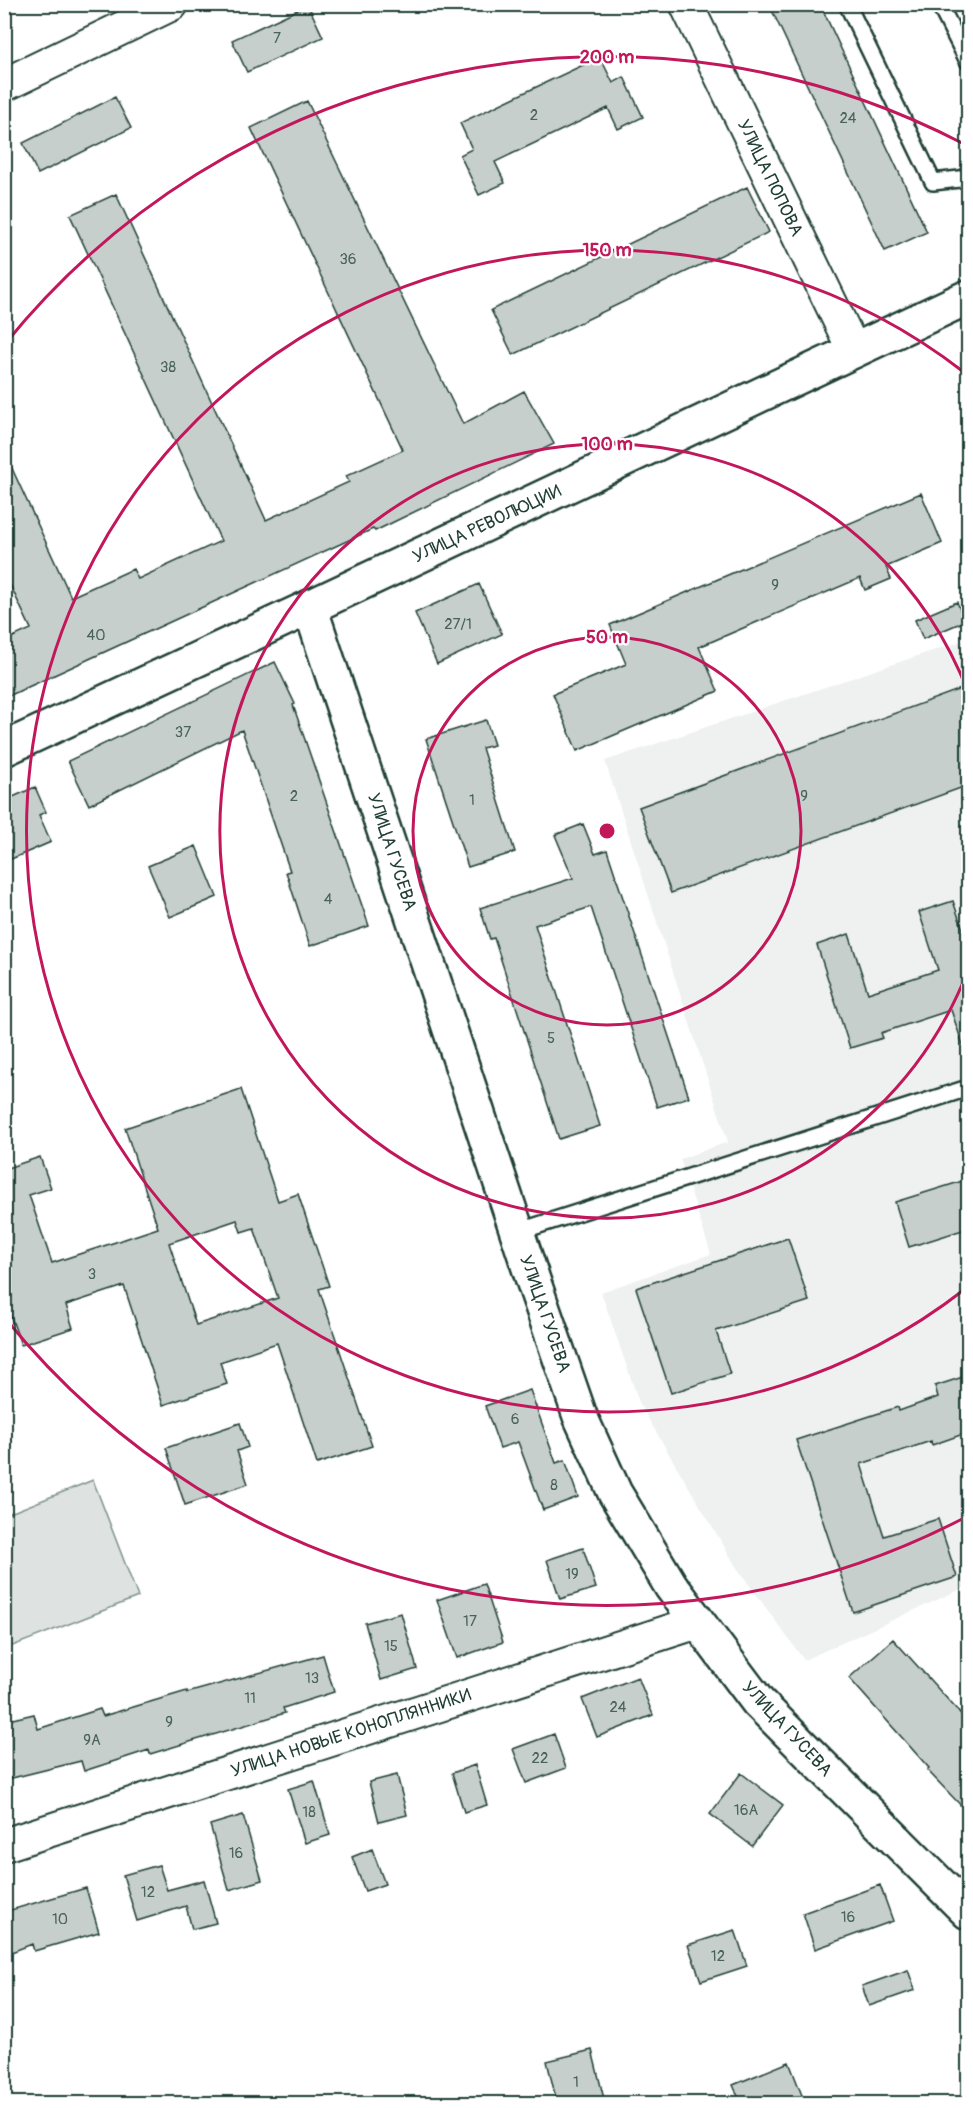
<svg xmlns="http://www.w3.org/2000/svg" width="973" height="2108" font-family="Pangolin,sans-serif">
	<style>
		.built { fill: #eef1f0 }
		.green { fill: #dee3e2; stroke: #7e908b; stroke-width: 1.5 }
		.building { fill: #c7cfcc; stroke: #1f3d34; stroke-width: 1.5; fill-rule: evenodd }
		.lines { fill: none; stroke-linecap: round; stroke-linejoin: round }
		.service-casing { stroke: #1f3d34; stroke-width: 20 }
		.minor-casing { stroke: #1f3d34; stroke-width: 36 }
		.tertiary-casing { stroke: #1f3d34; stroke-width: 38 }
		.secondary-casing { stroke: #1f3d34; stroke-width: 38 }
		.service { stroke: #fff; stroke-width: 15 }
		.minor { stroke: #fff; stroke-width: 32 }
		.tertiary { stroke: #fff; stroke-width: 33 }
		.secondary { stroke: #fff; stroke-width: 33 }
		.ring { fill: none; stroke: #c2185b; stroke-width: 3 }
		.labels { text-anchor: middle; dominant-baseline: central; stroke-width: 4.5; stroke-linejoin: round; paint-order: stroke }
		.number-label { font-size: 15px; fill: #49625a }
		.street-label { font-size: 18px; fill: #1f3d34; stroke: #fff }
		.centre { fill: #c2185b; stroke: #fff; stroke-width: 3 }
		.ring-label { font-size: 18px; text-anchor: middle; font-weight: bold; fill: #c2185b; stroke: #fff; stroke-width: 4.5; stroke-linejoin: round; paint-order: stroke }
	</style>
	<rect width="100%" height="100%" fill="#fff"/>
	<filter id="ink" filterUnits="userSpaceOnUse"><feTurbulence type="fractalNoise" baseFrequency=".0167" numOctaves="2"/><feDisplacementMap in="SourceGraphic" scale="12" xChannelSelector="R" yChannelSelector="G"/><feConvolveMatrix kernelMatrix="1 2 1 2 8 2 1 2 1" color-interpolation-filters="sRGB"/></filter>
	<g filter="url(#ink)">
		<path class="built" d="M 968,639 L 968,1586 L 804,1660 L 737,1568 L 640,1405 L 601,1292 L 711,1254 L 680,1159 L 728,1142 L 605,761 Z"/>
		<path class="green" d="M 93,1480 L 138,1597 L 5,1649 L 5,1515 Z"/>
		<path class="building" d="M 769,4 L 820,4 L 927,232 L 885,251 Z
			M 308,5 L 323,37 L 247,72 L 232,40 Z
			M 600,57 L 613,83 L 624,77 L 643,117 L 618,129 L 608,108 L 495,162 L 505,183 L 479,195 L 460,155 L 472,149 L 460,123 Z
			M 115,97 L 131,128 L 38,174 L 23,143 Z
			M 307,101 L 463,424 L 524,391 L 554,444 L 375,531 L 373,529 L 4,698 L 4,641 L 31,629 L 4,572 L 4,451 L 71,597 L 133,569 L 138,579 L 221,541 L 70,215 L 116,194 L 266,520 L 349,482 L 346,476 L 403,450 L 251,128 Z
			M 747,187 L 769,232 L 513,355 L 491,310 Z
			M 921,493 L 942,543 L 886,567 L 891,579 L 865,590 L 860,578 L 699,647 L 718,691 L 577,751 L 553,694 L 626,664 L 610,625 Z
			M 479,584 L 502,634 L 437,664 L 415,613 Z
			M 957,602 L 965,621 L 923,639 L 915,620 Z
			M 275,662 L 295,704 L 293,705 L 369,926 L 310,946 L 286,872 L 290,871 L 242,730 L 89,805 L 68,761 Z
			M 969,686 L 969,785 L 671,893 L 639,807 Z
			M 486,720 L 494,745 L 482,748 L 515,852 L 468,867 L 426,739 Z
			M 35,787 L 46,812 L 39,815 L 51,842 L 4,862 L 4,801 Z
			M 583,824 L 595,854 L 607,850 L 689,1097 L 657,1107 L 591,907 L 535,925 L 600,1126 L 559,1139 L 494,938 L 490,939 L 480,908 L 573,878 L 555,835 Z
			M 196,846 L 217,897 L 170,917 L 148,866 Z
			M 953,901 L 969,947 L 969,1050 L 965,1051 L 951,1010 L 881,1033 L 883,1038 L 850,1048 L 817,945 L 849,934 L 868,993 L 938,970 L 919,912 Z
			M 241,1089 L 278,1201 L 298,1194 L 329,1286 L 319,1289 L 372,1446 L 317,1464 L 277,1343 L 220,1362 L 227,1384 L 163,1405 L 124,1286 L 66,1305 L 73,1328 L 21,1345 L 4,1297 L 4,1169 L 40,1157 L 51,1188 L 29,1195 L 52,1263 L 158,1228 L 125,1128 ZM 237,1220 L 241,1232 L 254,1228 L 278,1298 L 196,1325 L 169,1243 Z
			M 969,1179 L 969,1228 L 909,1247 L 895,1202 Z
			M 788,1238 L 809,1301 L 716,1331 L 730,1374 L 671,1393 L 636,1288 Z
			M 969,1375 L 969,1432 L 932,1445 L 931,1441 L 861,1464 L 884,1536 L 938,1519 L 957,1577 L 853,1612 L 796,1440 L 898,1407 L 899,1411 L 938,1397 L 935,1386 Z
			M 530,1390 L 556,1463 L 565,1460 L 578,1497 L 543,1510 L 518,1442 L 500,1448 L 485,1406 Z
			M 240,1423 L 248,1447 L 237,1451 L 248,1484 L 185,1505 L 166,1448 Z
			M 583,1548 L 596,1588 L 560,1599 L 547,1560 Z
			M 484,1584 L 503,1642 L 457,1658 L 437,1600 Z
			M 401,1613 L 417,1669 L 381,1680 L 365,1623 Z
			M 893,1639 L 969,1723 L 969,1814 L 927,1770 L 929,1768 L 849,1678 Z
			M 323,1655 L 334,1692 L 283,1708 L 285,1713 L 150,1754 L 149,1750 L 84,1771 L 81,1761 L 4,1780 L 4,1721 L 34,1714 L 38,1729 L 100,1709 L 103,1716 L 187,1691 L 187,1693 Z
			M 638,1677 L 653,1715 L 597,1737 L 582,1699 Z
			M 554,1734 L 566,1768 L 526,1783 L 513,1749 Z
			M 475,1765 L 487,1805 L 464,1812 L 452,1773 Z
			M 741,1773 L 783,1805 L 752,1846 L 710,1814 Z
			M 397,1775 L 407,1815 L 379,1822 L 369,1782 Z
			M 314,1781 L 330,1835 L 305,1843 L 288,1789 Z
			M 243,1815 L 262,1880 L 229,1890 L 210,1825 Z
			M 372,1849 L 385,1884 L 365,1891 L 352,1857 Z
			M 159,1865 L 167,1890 L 204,1880 L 216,1923 L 192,1929 L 186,1906 L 137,1921 L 123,1875 Z
			M 880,1885 L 893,1921 L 815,1949 L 803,1913 Z
			M 86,1888 L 99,1932 L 34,1951 L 32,1944 L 4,1955 L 4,1912 Z
			M 735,1930 L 747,1966 L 701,1981 L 688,1945 Z
			M 908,1970 L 915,1990 L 869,2006 L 862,1986 Z
			M 592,2050 L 605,2103 L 557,2103 L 547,2061 Z
			M 789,2062 L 805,2103 L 741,2103 L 733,2085 Z"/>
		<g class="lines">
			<defs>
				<path id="service" d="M 847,4 L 933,182 L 968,178
					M 939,4 L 968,61
					M 517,1232 L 968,1088"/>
				<path id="minor" d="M 686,4 L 854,351
					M 4,85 L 172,4
					M 4,1845 L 698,1622"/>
				<path id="tertiary" d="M 310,607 L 968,297"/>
				<path id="secondary" d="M 4,749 L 310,607 L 534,1283 L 580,1416 L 615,1493 L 671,1586 L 758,1702 L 968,1912"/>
			</defs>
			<use href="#service" class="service-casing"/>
			<use href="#minor" class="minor-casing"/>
			<use href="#tertiary" class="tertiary-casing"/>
			<use href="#secondary" class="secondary-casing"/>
			<use href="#service" class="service"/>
			<use href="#minor" class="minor"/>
			<use href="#tertiary" class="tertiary"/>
			<use href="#secondary" class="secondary"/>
		</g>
	</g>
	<g class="ring">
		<circle cx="607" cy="831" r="194"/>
		<path d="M968 970A387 387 0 1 1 968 692"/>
		<path d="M965 1289A581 581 0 1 1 965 373"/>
		<path d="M964 1518A774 774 0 0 1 5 1318M5 344A774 774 0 0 1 964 144"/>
	</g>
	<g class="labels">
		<g class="number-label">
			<text x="277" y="38">7</text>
			<text x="534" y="115">2</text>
			<text x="848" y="118">24</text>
			<text x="348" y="259">36</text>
			<text x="168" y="367">38</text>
			<text x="775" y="585">9</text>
			<text x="458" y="624">27/1</text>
			<text x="96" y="635">40</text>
			<text x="183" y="732">37</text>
			<text x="294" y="796">2</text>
			<text x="804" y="796">9</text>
			<text x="472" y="800">1</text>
			<text x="328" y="899">4</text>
			<text x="551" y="1038">5</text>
			<text x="92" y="1274">3</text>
			<text x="515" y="1419">6</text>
			<text x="554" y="1485">8</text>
			<text x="572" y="1574">19</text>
			<text x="470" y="1621">17</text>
			<text x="391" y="1646">15</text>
			<text x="312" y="1678">13</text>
			<text x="250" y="1698">11</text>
			<text x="618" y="1707">24</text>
			<text x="169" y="1722">9</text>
			<text x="92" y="1740">9А</text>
			<text x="540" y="1758">22</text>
			<text x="746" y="1810">16А</text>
			<text x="309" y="1812">18</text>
			<text x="236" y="1853">16</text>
			<text x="148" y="1892">12</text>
			<text x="848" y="1917">16</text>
			<text x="60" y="1919">10</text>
			<text x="718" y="1956">12</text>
			<text x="576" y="2082">1</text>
		</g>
		<g class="street-label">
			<text transform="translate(770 178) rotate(64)">УЛИЦА ПОПОВА</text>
			<text transform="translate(487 524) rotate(-25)">УЛИЦА РЕВОЛЮЦИИ</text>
			<text transform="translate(392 852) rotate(72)">УЛИЦА ГУСЕВА</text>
			<text transform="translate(545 1314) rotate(71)">УЛИЦА ГУСЕВА</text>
			<text transform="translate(787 1729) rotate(47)">УЛИЦА ГУСЕВА</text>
			<text transform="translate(351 1733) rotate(-18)">УЛИЦА НОВЫЕ КОНОПЛЯННИКИ</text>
		</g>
	</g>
	<circle cx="607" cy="831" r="9" class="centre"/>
	<g class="ring-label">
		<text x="607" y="63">200 m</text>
		<text x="607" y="256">150 m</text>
		<text x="607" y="450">100 m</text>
		<text x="607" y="643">50 m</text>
	</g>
	<rect width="973" height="2108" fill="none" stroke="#fff" stroke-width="24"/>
	<rect x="12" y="12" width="949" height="2084" fill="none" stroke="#1f3d34" stroke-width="2" filter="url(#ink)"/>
</svg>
